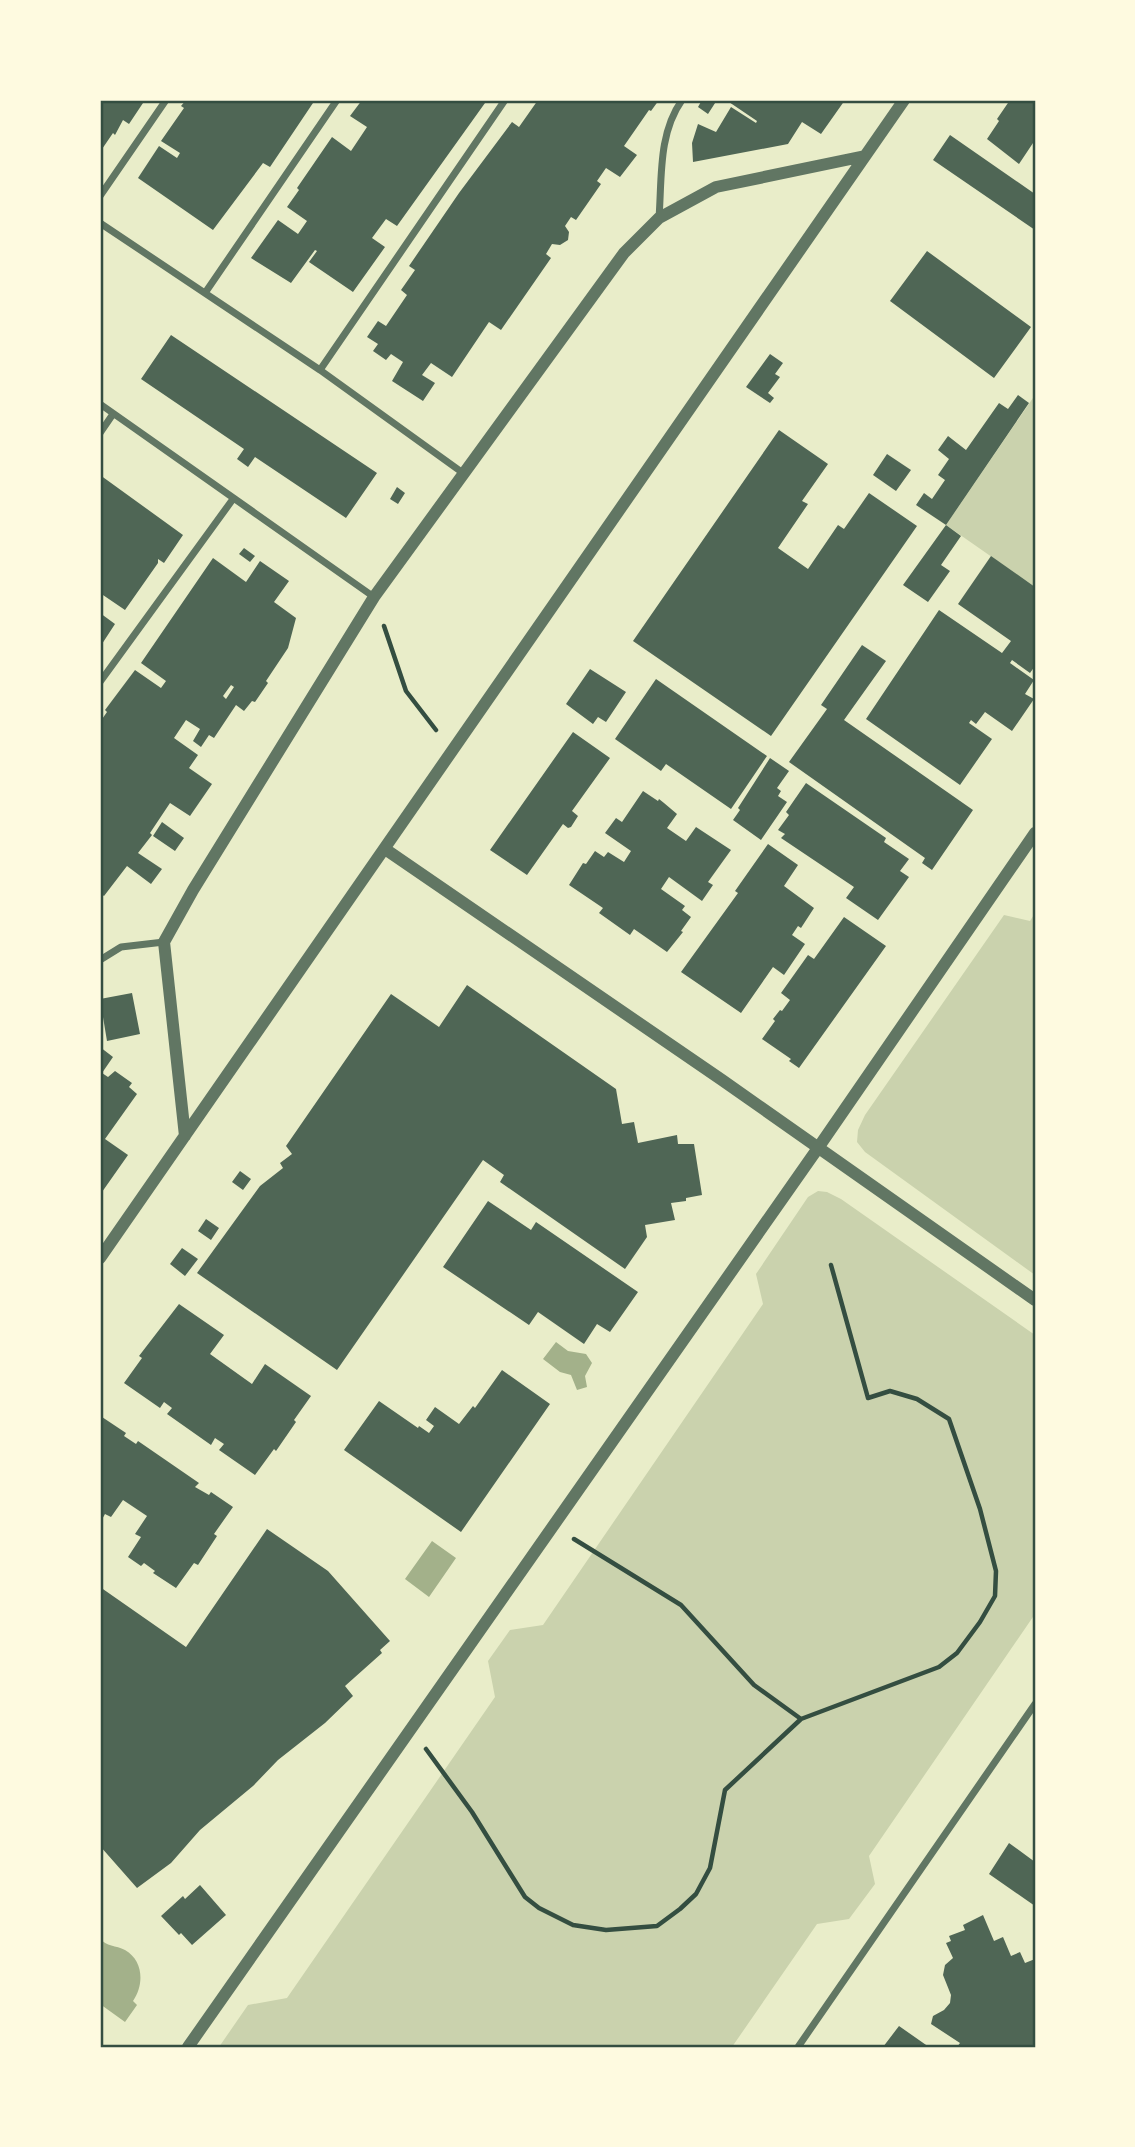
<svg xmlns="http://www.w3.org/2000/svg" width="1135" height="2147" font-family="'Libre Baskerville',serif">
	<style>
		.green { fill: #cad2ad }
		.water { fill: #a3b18a }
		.building { fill: #4f6655; fill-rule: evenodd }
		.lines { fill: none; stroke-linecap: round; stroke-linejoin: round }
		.path { stroke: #344e41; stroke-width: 4.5 }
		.minor { stroke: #617663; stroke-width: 7 }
		.tertiary { stroke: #617663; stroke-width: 12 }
		.neatline { fill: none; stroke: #344e41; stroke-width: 2.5 }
	</style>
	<rect width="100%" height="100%" fill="#e9edc9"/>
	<path class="green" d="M 1035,395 L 1035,587 L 946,525 Z
		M 1035,913 L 1035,1275 L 865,1152 L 857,1142 L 858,1130 L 865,1115 L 1004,915 L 1030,921 Z
		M 818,1191 L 827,1192 L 841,1199 L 1035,1335 L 1035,1614 L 869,1856 L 875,1884 L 849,1919 L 817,1924 L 732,2047 L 219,2047 L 248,2005 L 287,1998 L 495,1697 L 488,1661 L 510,1630 L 543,1625 L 763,1304 L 756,1274 L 808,1197 Z"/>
	<path class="water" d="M 556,1342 L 568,1351 L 586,1354 L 592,1363 L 585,1376 L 587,1387 L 577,1390 L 571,1375 L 560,1372 L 543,1359 Z
		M 432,1541 L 456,1558 L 429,1597 L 405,1579 Z
		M 100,1938 C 106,1947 116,1945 125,1950 C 144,1961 144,1985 133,2001 L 137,2005 L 125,2022 L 100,2004 Z"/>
	<path class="building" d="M 100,100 L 145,100 L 129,124 L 123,120 L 115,135 L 113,133 L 100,152 Z
		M 186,100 L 315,100 L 270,167 L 263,163 L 213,230 L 138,178 L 159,146 L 177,158 L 180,153 L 161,141 L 184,108 L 181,106 Z
		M 362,100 L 480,100 L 485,103 L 397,226 L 386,219 L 372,238 L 385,247 L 353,292 L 309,262 L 317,251 L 315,250 L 291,283 L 251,258 L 278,220 L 298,234 L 307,221 L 287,207 L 299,190 L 297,188 L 332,137 L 351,151 L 367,127 L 350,116 Z
		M 538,100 L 659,100 L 651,111 L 649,110 L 624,146 L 637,155 L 620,177 L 606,168 L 597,181 L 601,184 L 576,220 L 571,217 L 565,226 L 569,232 L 568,240 L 560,245 L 552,244 L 546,254 L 551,258 L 501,330 L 489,322 L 452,377 L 431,363 L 422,375 L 435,383 L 423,401 L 392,381 L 403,362 L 391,354 L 386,360 L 373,351 L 378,344 L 367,337 L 378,321 L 386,326 L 407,295 L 401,290 L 415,270 L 409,266 L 459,193 L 512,122 L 519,127 Z
		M 702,100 L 717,100 L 708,114 L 698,107 Z
		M 726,100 L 845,100 L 821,134 L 802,122 L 788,144 L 693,162 L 692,143 L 698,124 L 716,132 L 731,107 L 756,123 L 757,121 Z
		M 1010,100 L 1035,100 L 1035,140 L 1019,164 L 987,139 L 999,121 L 997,119 Z
		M 950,135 L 1035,194 L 1035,230 L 933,160 Z
		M 927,251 L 1031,327 L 994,378 L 890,301 Z
		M 171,335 L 377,473 L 346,518 L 255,457 L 248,467 L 237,459 L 244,449 L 141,379 Z
		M 770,354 L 783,363 L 775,374 L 780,377 L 768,393 L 774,398 L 770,403 L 746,387 Z
		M 1018,395 L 1029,403 L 946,525 L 961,536 L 941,565 L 950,571 L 928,602 L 903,585 L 946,525 L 916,505 L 924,493 L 932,499 L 945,480 L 938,475 L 949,459 L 938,450 L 948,436 L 966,450 L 999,403 L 1008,409 Z
		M 779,430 L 828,464 L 802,501 L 808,504 L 778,548 L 808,569 L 838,525 L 844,529 L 869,493 L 917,526 L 771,736 L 633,641 Z
		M 887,454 L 911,470 L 896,491 L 873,475 Z
		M 100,475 L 183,535 L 164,563 L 158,559 L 158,563 L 125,610 L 100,593 Z
		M 397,487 L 405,493 L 398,504 L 390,499 Z
		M 244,548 L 255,556 L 250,562 L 239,554 Z
		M 991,556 L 1035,587 L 1035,666 L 1030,673 L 1012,660 L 1010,663 L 1034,680 L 1025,694 L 1034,699 L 1012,731 L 985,712 L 976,724 L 971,720 L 969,723 L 992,739 L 960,785 L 866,719 L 939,610 L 1002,653 L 1011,641 L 958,604 Z
		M 213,558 L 246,582 L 260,561 L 289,581 L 274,602 L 296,618 L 288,648 L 266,681 L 268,683 L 255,702 L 252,701 L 244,711 L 236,705 L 214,738 L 209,735 L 201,747 L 193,741 L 200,729 L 186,720 L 174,738 L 198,755 L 189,768 L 212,784 L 190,816 L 170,803 L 150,833 L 152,835 L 138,853 L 162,869 L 151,884 L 127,866 L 104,896 L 100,893 L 100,722 L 107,712 L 105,710 L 135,670 L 161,688 L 166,681 L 141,663 ZM 231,685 L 234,687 L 226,699 L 223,696 Z
		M 100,613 L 115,624 L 100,647 Z
		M 862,645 L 886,661 L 844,720 L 973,810 L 932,870 L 922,863 L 925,858 L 789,762 L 827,709 L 821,705 Z
		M 590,669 L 626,692 L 606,722 L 598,717 L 593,724 L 566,704 Z
		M 656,679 L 767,756 L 731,809 L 666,764 L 661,771 L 615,739 Z
		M 573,732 L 610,758 L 572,811 L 578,816 L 571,827 L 568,828 L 563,824 L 527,875 L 490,850 Z
		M 770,758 L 789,771 L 777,788 L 781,791 L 778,796 L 787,802 L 761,840 L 733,820 L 740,810 L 738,808 Z
		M 806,783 L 886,838 L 884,842 L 909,859 L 900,871 L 909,877 L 878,920 L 846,898 L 854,887 L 781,838 L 785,834 L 778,830 L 789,815 L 786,812 Z
		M 643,791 L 658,801 L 659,799 L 664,803 L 677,814 L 667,828 L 686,841 L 696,827 L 731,850 L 708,882 L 713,885 L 702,901 L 669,877 L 661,889 L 685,906 L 682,910 L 691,917 L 681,931 L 683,932 L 667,952 L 634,929 L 630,935 L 599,913 L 603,908 L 569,885 L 583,863 L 586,864 L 595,851 L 604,857 L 608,852 L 624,862 L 631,851 L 605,833 L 616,818 L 622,822 Z
		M 162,822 L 184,838 L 175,851 L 153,836 Z
		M 768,844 L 798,865 L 784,886 L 814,908 L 801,928 L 798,926 L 792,935 L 805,944 L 784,975 L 773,967 L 741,1013 L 681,972 L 738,893 L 735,891 Z
		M 844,917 L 886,946 L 799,1068 L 789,1061 L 791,1059 L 762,1039 L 775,1021 L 773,1019 L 780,1010 L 782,1011 L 790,1000 L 781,993 L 808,955 L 814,959 Z
		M 467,985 L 616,1089 L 622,1124 L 634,1122 L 638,1143 L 677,1135 L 678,1144 L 694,1144 L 702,1195 L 686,1198 L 686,1201 L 671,1203 L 675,1220 L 645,1225 L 647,1237 L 625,1269 L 500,1182 L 504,1175 L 483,1160 L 337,1370 L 197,1273 L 260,1186 L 283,1168 L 280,1163 L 292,1154 L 286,1146 L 391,994 L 439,1027 Z
		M 132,993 L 140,1034 L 107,1041 L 100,999 Z
		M 100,1047 L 113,1057 L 102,1073 L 108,1077 L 115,1071 L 132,1083 L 129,1087 L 137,1094 L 105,1139 L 128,1155 L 102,1192 L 100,1190 Z
		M 240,1171 L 251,1179 L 243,1190 L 232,1182 Z
		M 488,1201 L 531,1230 L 536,1222 L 638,1292 L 610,1332 L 597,1324 L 584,1344 L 538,1312 L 529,1325 L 443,1267 Z
		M 206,1219 L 219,1228 L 211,1240 L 198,1231 Z
		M 182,1248 L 198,1259 L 185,1276 L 170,1264 Z
		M 179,1304 L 224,1335 L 210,1354 L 252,1384 L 265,1364 L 311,1396 L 294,1420 L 296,1422 L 276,1451 L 274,1449 L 255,1475 L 219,1450 L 224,1444 L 215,1438 L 211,1445 L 167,1414 L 172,1408 L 164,1402 L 160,1408 L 124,1383 L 142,1358 L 139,1356 Z
		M 502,1370 L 550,1404 L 461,1532 L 344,1450 L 379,1401 L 418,1428 L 419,1426 L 429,1433 L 434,1426 L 426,1420 L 435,1407 L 459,1424 L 473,1406 L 475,1408 Z
		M 102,1417 L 126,1433 L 124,1436 L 136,1444 L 138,1441 L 199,1483 L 195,1487 L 209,1495 L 211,1492 L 233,1507 L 214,1534 L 217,1536 L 198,1565 L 194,1563 L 176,1588 L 153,1573 L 155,1571 L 144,1563 L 141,1566 L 128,1557 L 141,1537 L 135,1534 L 147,1516 L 123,1500 L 111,1517 L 105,1514 L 100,1523 L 100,1421 Z
		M 267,1529 L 328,1571 L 390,1641 L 380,1650 L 382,1653 L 345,1686 L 353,1696 L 325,1723 L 278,1760 L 253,1786 L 200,1830 L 171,1863 L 137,1888 L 100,1846 L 100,1587 L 186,1647 Z
		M 1009,1843 L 1035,1862 L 1035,1906 L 989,1874 Z
		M 200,1885 L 226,1915 L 192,1945 L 181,1933 L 179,1935 L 161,1916 L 183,1896 L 185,1899 Z
		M 983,1915 L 994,1941 L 1003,1937 L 1011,1956 L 1020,1952 L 1025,1963 L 1035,1959 L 1035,2047 L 957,2047 L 960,2043 L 931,2024 L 933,2016 L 944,2010 L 950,2003 L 951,1995 L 943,1975 L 945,1965 L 953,1958 L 946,1943 L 951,1941 L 949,1936 L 965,1930 L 963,1925 Z
		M 899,2026 L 929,2047 L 883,2047 Z"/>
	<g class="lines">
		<path class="path" d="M 384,626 L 406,691 L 436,730
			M 801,1719 L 939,1667 L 957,1653 L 980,1622 L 995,1596 L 996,1571 L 980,1509 L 949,1419 L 917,1399 L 890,1391 L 868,1398 L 831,1265
			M 426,1749 L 472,1812 L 525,1897 L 539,1908 L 573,1925 L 606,1930 L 657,1926 L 680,1909 L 696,1894 L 710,1868 L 725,1790 L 801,1719 L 754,1685 L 681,1605 L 574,1539"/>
		<path class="minor" d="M 100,196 L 166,100
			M 659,218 C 662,178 658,134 682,100
			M 100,223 L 320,370 L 463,473
			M 205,293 L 337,100
			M 320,370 L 505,100
			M 100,404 L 374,597
			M 100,433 L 113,414
			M 100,682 L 233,499
			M 100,960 L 121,947 L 164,942
			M 798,2047 L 1035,1704"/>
		<path class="tertiary" d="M 385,849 L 722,1080 L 1035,1300
			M 185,1136 L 164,942 L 193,890 L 374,597 L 624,253 L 659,218 L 716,187 L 865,156
			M 100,1258 L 904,100
			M 188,2047 L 818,1148 L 1035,833"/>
	</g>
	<rect width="1135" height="2147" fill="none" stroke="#fefae0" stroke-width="203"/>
	<rect x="102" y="102" width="932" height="1944" class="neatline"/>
</svg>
